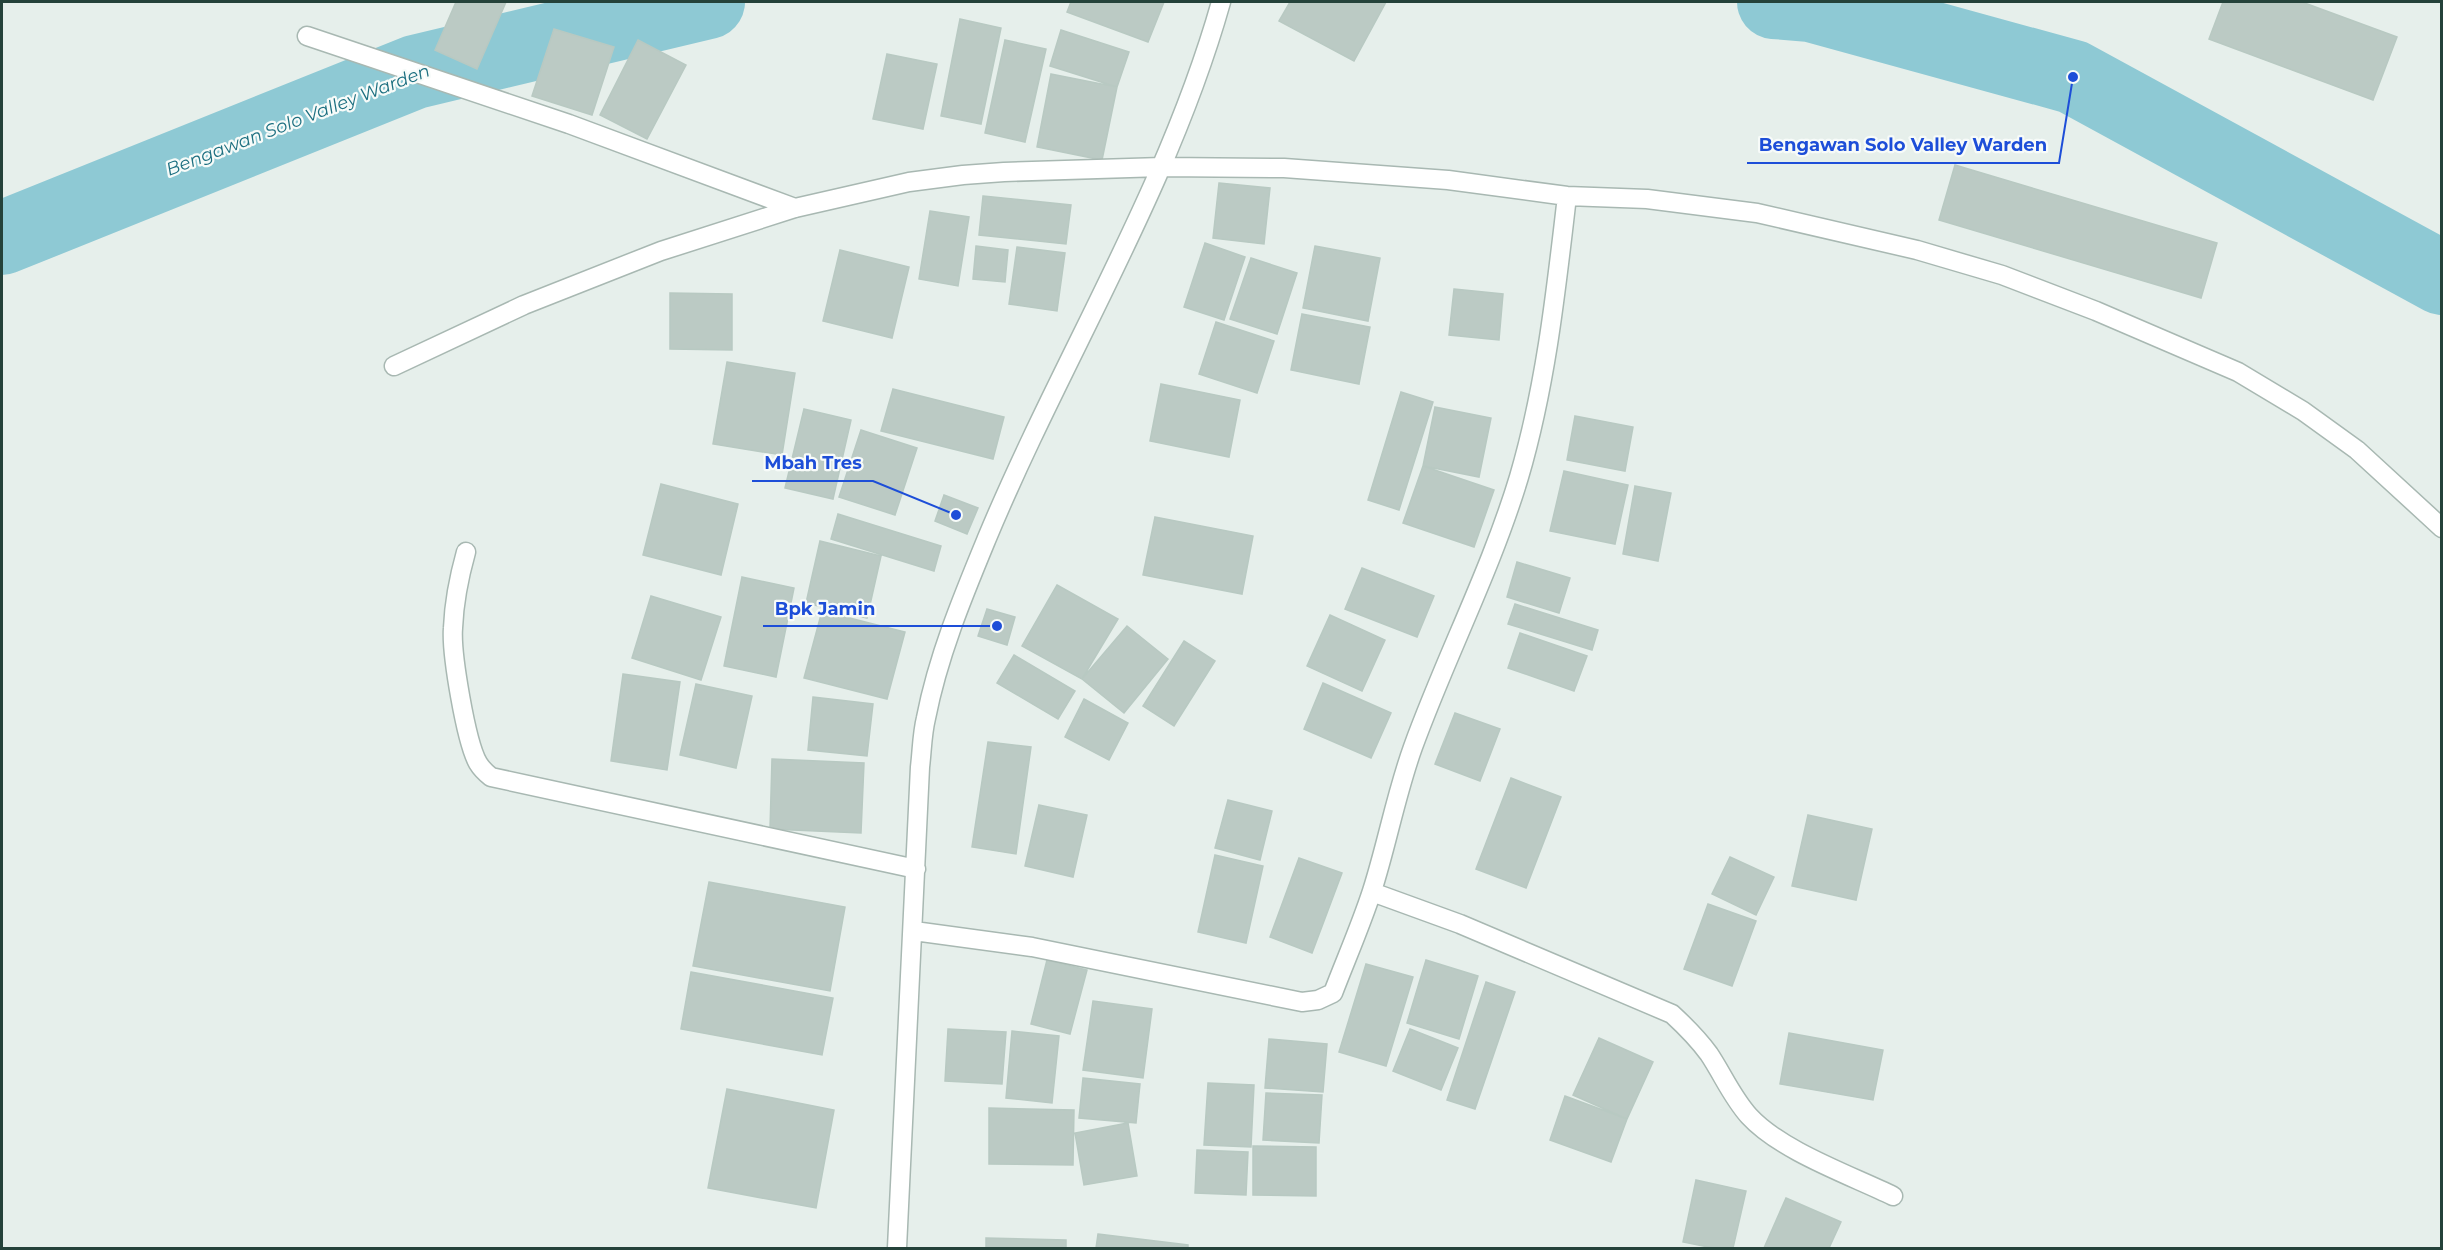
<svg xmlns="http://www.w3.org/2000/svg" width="2443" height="1250" font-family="Montserrat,sans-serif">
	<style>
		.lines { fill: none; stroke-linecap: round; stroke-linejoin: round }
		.river { stroke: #8ec9d4; stroke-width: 74 }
		.building { fill: #bbcac4; stroke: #b8c9c2; stroke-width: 1.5 }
		.minor-casing { stroke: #a8b8b2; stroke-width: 21 }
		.minor { stroke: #fff; stroke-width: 18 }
		.labels { text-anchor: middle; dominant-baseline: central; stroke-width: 4.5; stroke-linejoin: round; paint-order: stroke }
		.water-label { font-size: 18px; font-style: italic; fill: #1c6f80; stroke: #f7fbf9 }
		.leader { fill: none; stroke: #1d4ed8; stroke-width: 2 }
		.callout-dot { fill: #1d4ed8; stroke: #f7fbf9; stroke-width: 2 }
		.callout-label { font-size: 18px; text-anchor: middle; font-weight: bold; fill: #1d4ed8; stroke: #f7fbf9; stroke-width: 4.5; stroke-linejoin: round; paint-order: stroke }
	</style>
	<rect width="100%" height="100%" fill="#e6efeb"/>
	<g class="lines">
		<path class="river" d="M 1774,2 L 1811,5 L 2073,77 L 2442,278
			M 2,238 L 415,72 L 708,2"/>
	</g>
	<path class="building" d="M 456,2 L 506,2 L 477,69 L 435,50 Z
		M 1071,2 L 1164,2 L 1148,42 L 1067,12 Z
		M 1290,2 L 1386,2 L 1354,61 L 1279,21 Z
		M 2223,2 L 2302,2 L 2397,37 L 2373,100 L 2209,39 Z
		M 960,19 L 1001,28 L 981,124 L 941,116 Z
		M 554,29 L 614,47 L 592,115 L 532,96 Z
		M 1061,30 L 1129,52 L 1117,87 L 1050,66 Z
		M 638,40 L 686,65 L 647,139 L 600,115 Z
		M 1005,40 L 1046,49 L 1025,142 L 985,133 Z
		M 887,54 L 937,64 L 923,129 L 873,119 Z
		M 1051,74 L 1117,87 L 1102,160 L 1037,147 Z
		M 1955,165 L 2217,243 L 2201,298 L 1939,220 Z
		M 1219,183 L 1270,188 L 1264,244 L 1213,238 Z
		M 983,196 L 1071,205 L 1066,244 L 979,235 Z
		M 930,211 L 969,217 L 958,286 L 919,279 Z
		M 1205,243 L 1245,257 L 1224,320 L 1184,307 Z
		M 976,246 L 1008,250 L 1005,282 L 973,279 Z
		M 1315,246 L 1380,258 L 1368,321 L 1303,308 Z
		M 1017,247 L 1065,253 L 1057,311 L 1009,304 Z
		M 840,250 L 909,267 L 892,338 L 823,321 Z
		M 1251,258 L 1297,273 L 1277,334 L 1230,319 Z
		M 1454,289 L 1503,294 L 1499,340 L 1449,335 Z
		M 670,293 L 732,294 L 732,350 L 670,349 Z
		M 1302,314 L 1370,327 L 1359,384 L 1291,370 Z
		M 1216,322 L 1274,341 L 1257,393 L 1199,374 Z
		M 727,362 L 795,373 L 782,455 L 713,444 Z
		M 1161,384 L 1240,400 L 1229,457 L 1150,441 Z
		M 893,389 L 1004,417 L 993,459 L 881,431 Z
		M 1401,392 L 1433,402 L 1399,510 L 1368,500 Z
		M 1435,407 L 1491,418 L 1479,477 L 1423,466 Z
		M 804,409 L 851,420 L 833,499 L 785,488 Z
		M 1575,416 L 1633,427 L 1625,471 L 1567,460 Z
		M 861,430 L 917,448 L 895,515 L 839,497 Z
		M 1423,466 L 1494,490 L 1474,547 L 1403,523 Z
		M 1564,471 L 1628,485 L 1615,544 L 1550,531 Z
		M 661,484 L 738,504 L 721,575 L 643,555 Z
		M 1635,486 L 1671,493 L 1658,561 L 1623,554 Z
		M 944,495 L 978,508 L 967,534 L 935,521 Z
		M 838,514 L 941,546 L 934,571 L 831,539 Z
		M 1155,517 L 1253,536 L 1242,594 L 1143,575 Z
		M 820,541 L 881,556 L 867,618 L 806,603 Z
		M 1517,562 L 1570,578 L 1559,613 L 1507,597 Z
		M 1362,568 L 1434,596 L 1417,637 L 1345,609 Z
		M 742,577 L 794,588 L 776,677 L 724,666 Z
		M 1057,585 L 1118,619 L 1082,679 L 1022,646 Z
		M 651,596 L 721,617 L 701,680 L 632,658 Z
		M 1515,604 L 1598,630 L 1592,650 L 1508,624 Z
		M 987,609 L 1015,617 L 1007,645 L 978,636 Z
		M 822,611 L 905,632 L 887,699 L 804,678 Z
		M 1330,615 L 1385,640 L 1362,691 L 1307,666 Z
		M 1127,626 L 1168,659 L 1124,713 L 1082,679 Z
		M 1520,633 L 1587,656 L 1574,691 L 1508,668 Z
		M 1184,641 L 1215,661 L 1174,726 L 1143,706 Z
		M 1014,655 L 1075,691 L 1058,719 L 997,683 Z
		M 623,674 L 680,682 L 667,770 L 611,761 Z
		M 1323,683 L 1391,713 L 1371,758 L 1304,729 Z
		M 696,684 L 752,696 L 736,768 L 680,755 Z
		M 813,697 L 873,704 L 867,756 L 808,750 Z
		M 1084,699 L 1128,723 L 1109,760 L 1065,737 Z
		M 1455,713 L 1500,729 L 1480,781 L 1435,764 Z
		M 988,742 L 1031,747 L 1016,854 L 972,847 Z
		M 772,759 L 864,763 L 861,833 L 770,829 Z
		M 1511,778 L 1561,797 L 1526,888 L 1476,869 Z
		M 1228,800 L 1272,811 L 1260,860 L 1215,848 Z
		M 1039,805 L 1087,815 L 1073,877 L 1025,866 Z
		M 1808,815 L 1872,829 L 1856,900 L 1792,886 Z
		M 1215,855 L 1263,866 L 1246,943 L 1198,932 Z
		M 1730,857 L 1774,877 L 1756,915 L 1712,894 Z
		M 1299,858 L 1342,873 L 1312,953 L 1270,937 Z
		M 709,882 L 845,907 L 830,991 L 693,966 Z
		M 1708,904 L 1756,921 L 1732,986 L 1684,969 Z
		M 1047,960 L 1087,970 L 1070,1034 L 1031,1024 Z
		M 1426,960 L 1478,976 L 1459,1039 L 1407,1023 Z
		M 1366,964 L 1413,977 L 1386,1066 L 1339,1052 Z
		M 691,972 L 833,998 L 822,1055 L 681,1029 Z
		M 1486,982 L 1515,992 L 1475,1109 L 1447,1100 Z
		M 1093,1001 L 1152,1009 L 1143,1078 L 1083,1070 Z
		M 948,1029 L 1006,1032 L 1002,1084 L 945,1081 Z
		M 1410,1029 L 1458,1048 L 1441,1090 L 1393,1071 Z
		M 1012,1031 L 1059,1036 L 1052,1103 L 1006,1098 Z
		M 1789,1033 L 1883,1050 L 1873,1100 L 1780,1084 Z
		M 1599,1038 L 1653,1062 L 1627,1119 L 1573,1095 Z
		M 1269,1039 L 1327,1044 L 1323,1092 L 1265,1088 Z
		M 1083,1078 L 1140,1084 L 1136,1123 L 1079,1118 Z
		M 1208,1083 L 1254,1085 L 1251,1147 L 1204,1145 Z
		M 727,1089 L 834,1110 L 816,1208 L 708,1188 Z
		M 1266,1093 L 1322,1095 L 1319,1143 L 1263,1140 Z
		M 1565,1096 L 1627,1119 L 1611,1162 L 1550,1140 Z
		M 989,1108 L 1074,1110 L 1073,1165 L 989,1164 Z
		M 1128,1123 L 1137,1176 L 1084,1185 L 1075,1133 Z
		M 1253,1146 L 1316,1147 L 1316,1196 L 1253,1195 Z
		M 1197,1150 L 1248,1152 L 1246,1195 L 1195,1193 Z
		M 1696,1180 L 1746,1191 L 1733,1248 L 1713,1248 L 1683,1242 Z
		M 1786,1198 L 1841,1222 L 1829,1248 L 1764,1248 Z
		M 1098,1234 L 1188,1245 L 1188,1248 L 1096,1248 Z
		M 986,1238 L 1066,1240 L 1066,1248 L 986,1248 Z"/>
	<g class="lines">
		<defs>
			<path id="minor" d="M 307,36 L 569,124 L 795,208
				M 394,366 L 524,305 L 661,251 L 795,208 L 909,182 L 963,175 L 1004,172 L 1162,167 L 1284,168 L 1448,180 L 1567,196 L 1647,199 L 1757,213 L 1917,250 L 2002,275 L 2096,311 L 2238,372 L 2303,411 L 2357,450 L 2442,528
				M 466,552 C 459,577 454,602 453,628 C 451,653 466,742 478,763 C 481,768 486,773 491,777 L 916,869
				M 1372,892 L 1460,924 L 1672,1014 C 1685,1026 1698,1039 1709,1054 C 1723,1075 1732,1097 1749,1116 C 1781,1151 1850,1175 1893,1196
				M 914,931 L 1032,947 L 1302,1002 L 1318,1000 L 1333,993 C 1346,959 1361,925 1372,891 C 1387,844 1396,794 1413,747 C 1446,656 1491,570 1519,477 C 1546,385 1556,291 1567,196
				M 897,1248 L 920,767 C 922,751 922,734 926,718 C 938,656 963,596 987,538 C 1062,358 1168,190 1221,2"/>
		</defs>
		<use href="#minor" class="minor-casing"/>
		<use href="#minor" class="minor"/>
	</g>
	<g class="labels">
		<g class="water-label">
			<text transform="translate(298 120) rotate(-21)">Bengawan Solo Valley Warden</text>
		</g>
	</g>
	<path class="leader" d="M2073 77L2059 163H1747M956 515L873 481H752M997 626L888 626H763"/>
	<g class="callout-dot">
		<circle cx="2073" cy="77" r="6"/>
		<circle cx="956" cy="515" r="6"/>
		<circle cx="997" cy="626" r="6"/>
	</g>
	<g class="callout-label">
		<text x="1903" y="151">Bengawan Solo Valley Warden</text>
		<text x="813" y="469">Mbah Tres</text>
		<text x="825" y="615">Bpk Jamin</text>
	</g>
	<rect width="2443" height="1250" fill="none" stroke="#24423a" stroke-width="6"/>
</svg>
